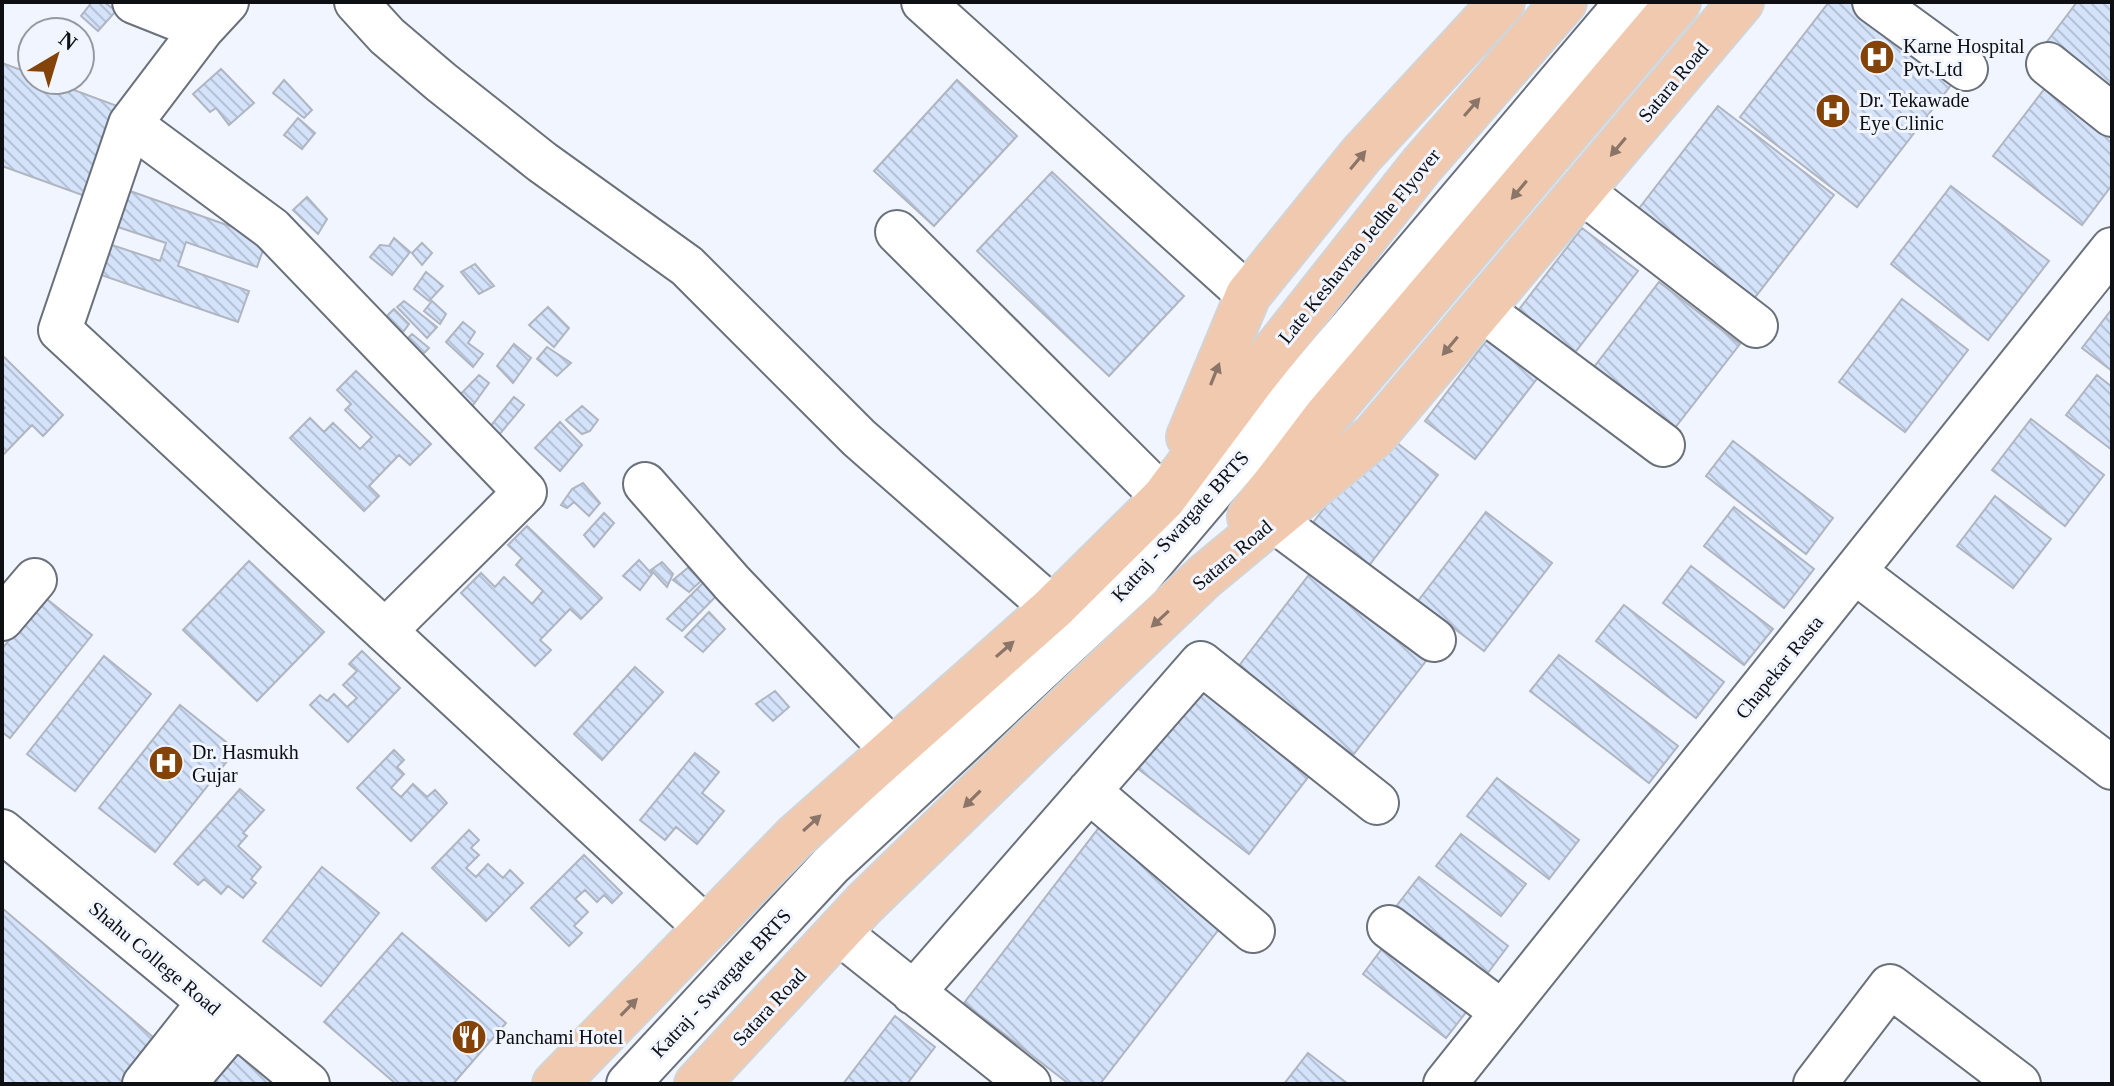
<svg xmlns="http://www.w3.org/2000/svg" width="2114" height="1086" font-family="Georgia,serif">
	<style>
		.building { fill: url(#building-back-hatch); stroke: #afb6c1; stroke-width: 2 }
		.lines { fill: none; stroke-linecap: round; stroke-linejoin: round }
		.minor-casing { stroke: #6b717b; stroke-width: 46 }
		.highway-casing { stroke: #d3d4d5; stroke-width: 48 }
		.minor { stroke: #fff; stroke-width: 42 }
		.highway { stroke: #f1c9ae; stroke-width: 44 }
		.oneway { fill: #8a7568 }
		.labels { text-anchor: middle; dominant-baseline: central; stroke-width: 6; stroke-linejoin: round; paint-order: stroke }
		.poi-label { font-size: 20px; fill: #0d0f13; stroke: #f0f5ff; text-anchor: start }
		.street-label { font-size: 20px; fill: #0d0f13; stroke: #f0f5ff }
	</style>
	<defs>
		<pattern id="building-back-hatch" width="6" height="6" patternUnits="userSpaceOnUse" patternTransform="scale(2)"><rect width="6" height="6" fill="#d4e2fa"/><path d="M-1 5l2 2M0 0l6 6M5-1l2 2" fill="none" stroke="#b5c1d5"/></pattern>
	</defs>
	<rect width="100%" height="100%" fill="#f0f5ff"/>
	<path class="building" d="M 92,2 L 104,2 L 116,11 L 98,31 L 81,16 Z
		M 1829,2 L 1862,2 L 1958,76 L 1857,207 L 1740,117 Z
		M 2077,2 L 2112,2 L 2112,101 L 2043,47 Z
		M 2,63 L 32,74 L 32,80 L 47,80 L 128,110 L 96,200 L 2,166 Z
		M 221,69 L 254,103 L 229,125 L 216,108 L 210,112 L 193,94 Z
		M 284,80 L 312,110 L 304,118 L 273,93 Z
		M 957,80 L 1017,136 L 934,226 L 874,171 Z
		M 2049,83 L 2112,131 L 2112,185 L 2082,225 L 1993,156 Z
		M 1718,106 L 1834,195 L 1753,300 L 1637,211 Z
		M 298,118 L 315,133 L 302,149 L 284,135 Z
		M 1052,172 L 1184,296 L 1109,376 L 977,251 Z
		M 1951,186 L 2049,261 L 1988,340 L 1891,264 Z
		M 127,190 L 267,239 L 257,267 L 186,242 L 178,266 L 249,291 L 238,322 L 98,274 L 109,244 L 160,261 L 166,243 L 115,226 Z
		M 307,197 L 327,219 L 318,234 L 293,210 Z
		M 1582,228 L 1638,271 L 1573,355 L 1517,312 Z
		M 394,238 L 410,252 L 392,275 L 370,257 L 380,245 L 389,246 Z
		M 422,243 L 432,253 L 422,265 L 412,253 Z
		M 475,264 L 494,286 L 479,294 L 461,272 Z
		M 426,272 L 443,286 L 429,301 L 414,289 Z
		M 1659,282 L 1740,344 L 1674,429 L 1594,367 Z
		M 1902,299 L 1968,350 L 1905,432 L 1839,382 Z
		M 404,301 L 437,327 L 427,338 L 397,307 Z
		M 432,301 L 446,314 L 440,324 L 424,311 Z
		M 548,307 L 569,328 L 554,347 L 529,325 Z
		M 394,309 L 409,324 L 394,344 L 376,327 Z
		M 2112,309 L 2112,371 L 2082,348 Z
		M 463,322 L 475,332 L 468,343 L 483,354 L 473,367 L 446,342 Z
		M 1493,332 L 1543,371 L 1475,459 L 1425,421 Z
		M 412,334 L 429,348 L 410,367 L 395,351 Z
		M 514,344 L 531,358 L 513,383 L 497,366 Z
		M 547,347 L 571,363 L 557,376 L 537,359 Z
		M 2,355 L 63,415 L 43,436 L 32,425 L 2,456 L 2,411 L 5,408 L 2,405 Z
		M 356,371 L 431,444 L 410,465 L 399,455 L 369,486 L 379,496 L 364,511 L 290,438 L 310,418 L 324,432 L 333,423 L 360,449 L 372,437 L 345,410 L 351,404 L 337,390 Z
		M 479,375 L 489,383 L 468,412 L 454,401 Z
		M 2097,375 L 2112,387 L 2112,450 L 2066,415 Z
		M 514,397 L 524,405 L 499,435 L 489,428 Z
		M 582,406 L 598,420 L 590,431 L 582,434 L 566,420 Z
		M 2031,419 L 2104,475 L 2065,526 L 1992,470 Z
		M 560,422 L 582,445 L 560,471 L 535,448 Z
		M 1383,432 L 1438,475 L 1364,572 L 1308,529 Z
		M 1733,441 L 1833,518 L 1806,554 L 1706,476 Z
		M 583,483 L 600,503 L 589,516 L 574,502 L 567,508 L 561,505 L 572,489 Z
		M 1995,496 L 2051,539 L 2013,588 L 1957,546 Z
		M 1734,507 L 1814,569 L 1784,608 L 1704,546 Z
		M 1486,512 L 1552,563 L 1484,651 L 1418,601 Z
		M 604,513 L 614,523 L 594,547 L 584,535 Z
		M 527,526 L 602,598 L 581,619 L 570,609 L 540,640 L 551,650 L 535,666 L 461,593 L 481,573 L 495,587 L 504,577 L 532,604 L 543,591 L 516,565 L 522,558 L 508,545 Z
		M 701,557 L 713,570 L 689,592 L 673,580 Z
		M 639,560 L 652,574 L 640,590 L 623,576 Z
		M 249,561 L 324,632 L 257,701 L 183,630 Z
		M 662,562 L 673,574 L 667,587 L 651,570 Z
		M 1318,563 L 1433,652 L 1353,755 L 1238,667 Z
		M 1691,566 L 1773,629 L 1744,665 L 1663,603 Z
		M 714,572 L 727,585 L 682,631 L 667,619 Z
		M 43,596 L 92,635 L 10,738 L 2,732 L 2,649 Z
		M 1624,605 L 1724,682 L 1696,718 L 1596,641 Z
		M 709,612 L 725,629 L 703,652 L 685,637 Z
		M 362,651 L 400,688 L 348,742 L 310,705 L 320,695 L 327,701 L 334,694 L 347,707 L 357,698 L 343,685 L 357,671 L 349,664 Z
		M 1559,655 L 1678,746 L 1649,783 L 1530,691 Z
		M 104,656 L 151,694 L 75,791 L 27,754 Z
		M 635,667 L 663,692 L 602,760 L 574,734 Z
		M 1199,677 L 1316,767 L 1249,854 L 1132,764 Z
		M 775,691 L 789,707 L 773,721 L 756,704 Z
		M 180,705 L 236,750 L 155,852 L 99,808 Z
		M 394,750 L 404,760 L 397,767 L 404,774 L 391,788 L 401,797 L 413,784 L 427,797 L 435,790 L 447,803 L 411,841 L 357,788 Z
		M 695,753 L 719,772 L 702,793 L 724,811 L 697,844 L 676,827 L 665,840 L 640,820 Z
		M 1497,778 L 1579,840 L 1549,879 L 1467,816 Z
		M 240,789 L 264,810 L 243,833 L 247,836 L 238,846 L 261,867 L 251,879 L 256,883 L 243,898 L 228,886 L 221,894 L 204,879 L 198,885 L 174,864 Z
		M 1101,825 L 1226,920 L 1100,1084 L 1069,1084 L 964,1003 Z
		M 469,830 L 479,840 L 471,848 L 479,855 L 466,868 L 476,877 L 488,864 L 503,878 L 510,870 L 523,883 L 486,921 L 432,868 Z
		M 1461,834 L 1526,884 L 1501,916 L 1436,866 Z
		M 584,855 L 622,893 L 612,903 L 604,895 L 597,902 L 585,890 L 575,899 L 588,912 L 574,926 L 582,933 L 569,946 L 531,908 Z
		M 322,867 L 379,913 L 321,986 L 263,941 Z
		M 1419,877 L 1508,946 L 1481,982 L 1391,913 Z
		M 2,908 L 160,1043 L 126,1084 L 2,1084 Z
		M 402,933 L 506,1023 L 453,1084 L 396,1084 L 324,1022 Z
		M 1390,938 L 1474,1002 L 1446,1038 L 1363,974 Z
		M 895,1016 L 935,1047 L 907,1084 L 843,1084 Z
		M 236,1043 L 282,1084 L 200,1084 Z
		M 1308,1053 L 1348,1084 L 1284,1084 Z"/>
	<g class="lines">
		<defs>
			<path id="minor" d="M 134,2 L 202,29 L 227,2
				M 356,2 L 387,36 L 441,82 L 542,162 L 687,266 L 859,438 L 1053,608
				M 923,2 L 1248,295
				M 1874,2 L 1966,69
				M 202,29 L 130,124 L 60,330 L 705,927
				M 2048,64 L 2112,115
				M 130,124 L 272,229 L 525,492 L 385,631
				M 1581,191 L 1756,326
				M 897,232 L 1164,498
				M 1481,309 L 1663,445
				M 645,484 L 733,584 L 892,750
				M 1273,520 L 1434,640
				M 1855,572 L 2112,768
				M 2,619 L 35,580
				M 1089,791 L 1253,931
				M 2,831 L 308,1084
				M 1389,927 L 1502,1012
				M 838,932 L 1029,1084
				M 913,993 L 1201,663 L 1377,803
				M 144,1084 L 209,1002
				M 184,1084 L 235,1024
				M 628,1084 L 830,866 L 1139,578 L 1627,2
				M 1445,1084 L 2112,249
				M 1815,1084 L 1890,986 L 2019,1084"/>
			<path id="highway" d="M 1189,437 L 1248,295 L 1361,155 L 1502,2
				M 1250,517 L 1325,418 L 1678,2
				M 555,1084 L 795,837 L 1053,608 L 1164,498 L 1252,380 L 1421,166 L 1564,2
				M 697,1084 L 864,904 L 1034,739 L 1204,577 L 1374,436 L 1741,2"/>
		</defs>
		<use href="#minor" class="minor-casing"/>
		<use href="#highway" class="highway-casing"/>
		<use href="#minor" class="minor"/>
		<use href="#highway" class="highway"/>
	</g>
	<defs><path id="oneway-solid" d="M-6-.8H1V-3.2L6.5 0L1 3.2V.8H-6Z" transform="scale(2)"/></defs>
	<g class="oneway">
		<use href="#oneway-solid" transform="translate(1472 107) rotate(-49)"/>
		<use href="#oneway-solid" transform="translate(1618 147) rotate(130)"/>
		<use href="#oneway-solid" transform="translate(1358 160) rotate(-50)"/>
		<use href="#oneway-solid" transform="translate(1519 190) rotate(130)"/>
		<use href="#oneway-solid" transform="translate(1450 346) rotate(130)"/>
		<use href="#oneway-solid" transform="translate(1215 374) rotate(-68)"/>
		<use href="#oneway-solid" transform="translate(1160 619) rotate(137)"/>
		<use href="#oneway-solid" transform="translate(1005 649) rotate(-41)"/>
		<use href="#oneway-solid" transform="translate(972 799) rotate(135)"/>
		<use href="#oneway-solid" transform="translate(812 823) rotate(-42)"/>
		<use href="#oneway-solid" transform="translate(629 1007) rotate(-46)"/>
	</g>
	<defs>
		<symbol id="hospital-disc" viewBox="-11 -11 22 22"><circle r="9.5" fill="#834309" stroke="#f0f5ff"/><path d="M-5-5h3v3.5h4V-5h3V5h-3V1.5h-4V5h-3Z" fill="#fff"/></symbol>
		<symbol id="restaurant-disc" viewBox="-11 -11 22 22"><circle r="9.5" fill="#834309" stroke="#f0f5ff"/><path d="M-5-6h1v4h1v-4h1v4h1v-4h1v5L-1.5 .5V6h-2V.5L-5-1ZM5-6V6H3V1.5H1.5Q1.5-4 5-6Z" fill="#fff"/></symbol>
	</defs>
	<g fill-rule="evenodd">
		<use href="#hospital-disc" x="1857" y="37" width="40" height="40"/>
		<use href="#hospital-disc" x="1813" y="91" width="40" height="40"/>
		<use href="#hospital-disc" x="146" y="743" width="40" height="40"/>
		<use href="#restaurant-disc" x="449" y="1017" width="40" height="40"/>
	</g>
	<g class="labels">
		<g class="poi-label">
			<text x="1903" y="46">Karne Hospital<tspan x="1903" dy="23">Pvt Ltd</tspan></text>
			<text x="1859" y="100">Dr. Tekawade<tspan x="1859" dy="23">Eye Clinic</tspan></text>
			<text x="192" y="752">Dr. Hasmukh<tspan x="192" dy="23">Gujar</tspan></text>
			<text x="495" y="1037">Panchami Hotel</text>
		</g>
		<g class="street-label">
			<text transform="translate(1673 82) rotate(-50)">Satara Road</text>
			<text transform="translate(1359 246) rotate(-51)">Late Keshavrao Jedhe Flyover</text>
			<text transform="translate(1180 526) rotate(-48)">Katraj - Swargate BRTS</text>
			<text transform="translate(1232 555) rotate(-40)">Satara Road</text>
			<text transform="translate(1779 667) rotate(-51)">Chapekar Rasta</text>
			<text transform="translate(155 958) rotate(40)">Shahu College Road</text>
			<text transform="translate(721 983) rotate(-47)">Katraj - Swargate BRTS</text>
			<text transform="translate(769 1007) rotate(-47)">Satara Road</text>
		</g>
	</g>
	<rect width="2114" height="1086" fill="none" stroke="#0d0f13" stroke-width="8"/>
	<g transform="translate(56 56) rotate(38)"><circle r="38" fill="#f0f5ff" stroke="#9599a1" stroke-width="2"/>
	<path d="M0-6L14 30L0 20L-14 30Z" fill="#834309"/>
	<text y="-12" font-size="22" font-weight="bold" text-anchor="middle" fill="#0d0f13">N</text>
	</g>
</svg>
